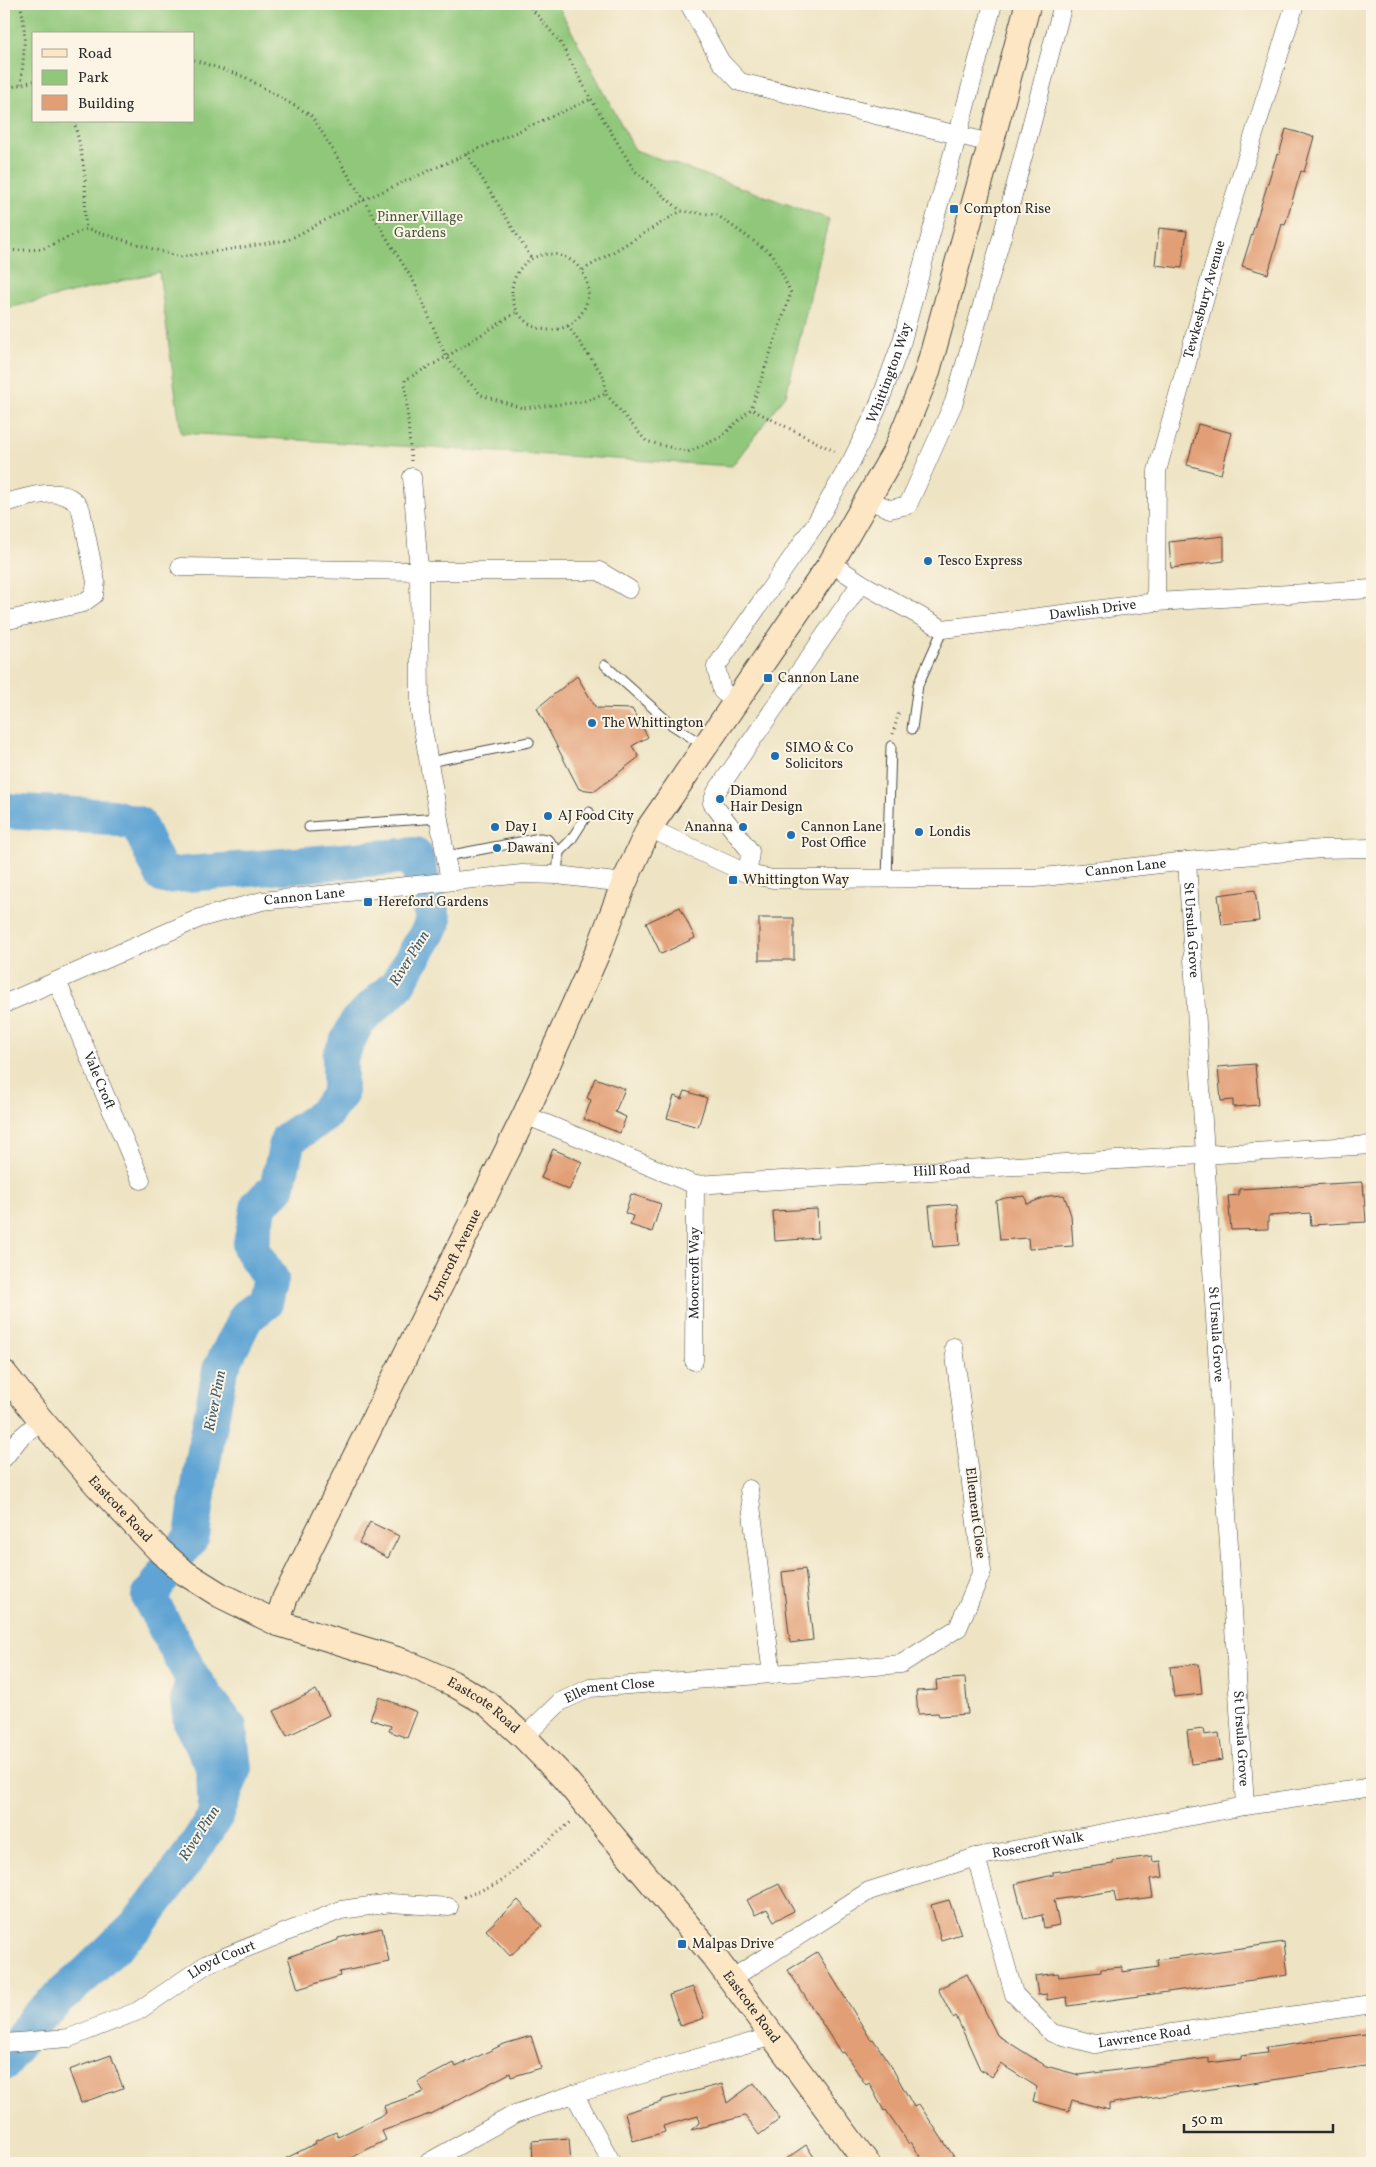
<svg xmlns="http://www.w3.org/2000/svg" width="1376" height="2167" font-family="Vollkorn,serif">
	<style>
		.green { fill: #90c77a; stroke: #5e7952; fill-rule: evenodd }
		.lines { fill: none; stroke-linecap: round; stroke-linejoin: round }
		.river { stroke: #5ea4d4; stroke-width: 36 }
		.building { fill: #e29e74 }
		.lane-casing { stroke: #484742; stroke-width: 11 }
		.street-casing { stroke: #484742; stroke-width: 19 }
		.secondary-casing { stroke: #484742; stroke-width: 27 }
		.path { stroke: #484742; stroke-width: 3; stroke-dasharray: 1 4; stroke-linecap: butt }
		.lane { stroke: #fff; stroke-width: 9 }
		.street { stroke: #fff; stroke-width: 18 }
		.secondary { stroke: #fce6c4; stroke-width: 25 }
		.poi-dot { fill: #1f6fb2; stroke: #fcf5e5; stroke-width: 2 }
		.labels { text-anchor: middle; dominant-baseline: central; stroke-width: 4; stroke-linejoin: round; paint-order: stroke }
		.poi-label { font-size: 14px; fill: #2b2b2b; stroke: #fcf5e5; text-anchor: start }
		.park-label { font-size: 14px; fill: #495a43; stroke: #fcf5e5 }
		.street-label { font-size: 14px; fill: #2b2b2b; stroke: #fcf5e5 }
		.water-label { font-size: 15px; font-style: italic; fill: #3f5b6f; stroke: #fcf5e5 }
	</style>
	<rect width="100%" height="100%" fill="#fcf5e5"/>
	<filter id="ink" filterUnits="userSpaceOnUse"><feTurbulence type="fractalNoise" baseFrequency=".02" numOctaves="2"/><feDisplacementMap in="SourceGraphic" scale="10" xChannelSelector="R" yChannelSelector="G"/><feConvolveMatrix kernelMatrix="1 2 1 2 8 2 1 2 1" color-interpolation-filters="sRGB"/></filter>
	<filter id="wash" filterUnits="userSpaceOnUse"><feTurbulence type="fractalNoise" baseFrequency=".0096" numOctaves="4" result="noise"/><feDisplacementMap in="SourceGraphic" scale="20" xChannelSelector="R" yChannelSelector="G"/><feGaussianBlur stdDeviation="1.12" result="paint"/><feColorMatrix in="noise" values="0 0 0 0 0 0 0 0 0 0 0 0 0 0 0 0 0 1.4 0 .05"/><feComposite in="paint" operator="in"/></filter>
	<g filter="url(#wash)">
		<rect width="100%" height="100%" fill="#eee4c4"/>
		<path class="green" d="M 4,4 L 557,4 L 635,150 L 829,219 L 786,395 L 732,466 L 181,433 L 159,272 L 4,309 ZM 34,34 L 194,34 L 194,121 L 34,121 Z"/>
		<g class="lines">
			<path class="river" d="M 4,811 L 113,817 L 138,824 L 163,876 L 415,855 L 434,922 L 396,986 L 357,1022 L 340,1057 L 340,1094 L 324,1115 L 288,1139 L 277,1188 L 259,1204 L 250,1248 L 271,1279 L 265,1303 L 246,1317 L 220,1370 L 201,1472 L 192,1536 L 149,1597 L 193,1679 L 229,1728 L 234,1768 L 216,1815 L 190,1855 L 138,1924 L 87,1973 L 36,2018 L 4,2063
				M 193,1679 L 188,1701 L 191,1723 L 214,1766 L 215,1800"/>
		</g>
		<g id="blocks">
			<path class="building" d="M 1286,129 L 1314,137 L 1304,172 L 1301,171 L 1285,225 L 1282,224 L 1268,274 L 1242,266 L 1277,154 L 1279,155 Z
				M 1159,228 L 1187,231 L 1182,268 L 1155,265 Z
				M 1198,424 L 1232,433 L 1221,474 L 1187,465 Z
				M 1224,536 L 1224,561 L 1171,568 L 1169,542 Z
				M 577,676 L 596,708 L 632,709 L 648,737 L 632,746 L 639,757 L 595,791 L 579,789 L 537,708 Z
				M 1255,890 L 1259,921 L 1222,925 L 1218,895 Z
				M 680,907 L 695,938 L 661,954 L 646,923 Z
				M 759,918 L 794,918 L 794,960 L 759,960 Z
				M 1255,1064 L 1259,1105 L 1233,1107 L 1233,1100 L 1221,1101 L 1218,1067 Z
				M 595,1078 L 625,1089 L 615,1112 L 626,1117 L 620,1133 L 584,1119 L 591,1100 L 587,1098 Z
				M 685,1091 L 707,1098 L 698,1127 L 667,1118 L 674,1096 L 682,1099 Z
				M 553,1149 L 582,1162 L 569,1190 L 541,1178 Z
				M 1363,1182 L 1366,1222 L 1311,1225 L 1310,1213 L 1268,1216 L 1268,1229 L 1231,1230 L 1228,1196 L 1239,1195 L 1239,1189 Z
				M 631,1194 L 661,1204 L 652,1232 L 630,1225 L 633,1216 L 625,1213 Z
				M 1064,1195 L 1071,1215 L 1073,1246 L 1029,1249 L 1028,1238 L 1000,1240 L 996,1201 L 1005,1198 L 1025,1196 L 1027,1204 L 1049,1196 Z
				M 957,1204 L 960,1245 L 933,1247 L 929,1206 Z
				M 817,1209 L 818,1238 L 775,1241 L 773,1211 Z
				M 370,1522 L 399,1536 L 388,1558 L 359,1543 Z
				M 805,1569 L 813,1640 L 790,1643 L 782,1572 Z
				M 1199,1664 L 1202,1694 L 1174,1697 L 1170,1667 Z
				M 965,1678 L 968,1714 L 939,1716 L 938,1713 L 918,1714 L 916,1691 L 937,1690 L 936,1680 Z
				M 316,1690 L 329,1715 L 287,1736 L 274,1711 Z
				M 379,1697 L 417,1712 L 407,1738 L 389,1731 L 391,1726 L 370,1719 Z
				M 1203,1729 L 1204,1735 L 1219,1733 L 1223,1760 L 1191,1764 L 1187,1731 Z
				M 1152,1856 L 1153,1862 L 1161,1861 L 1163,1877 L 1150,1879 L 1153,1897 L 1116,1902 L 1114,1891 L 1054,1900 L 1059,1925 L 1044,1928 L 1042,1915 L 1024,1919 L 1015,1884 L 1053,1875 L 1053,1872 L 1113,1864 L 1113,1861 Z
				M 779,1884 L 794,1911 L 774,1921 L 767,1909 L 755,1915 L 747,1900 Z
				M 518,1900 L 542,1926 L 510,1956 L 486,1930 Z
				M 949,1900 L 961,1934 L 941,1940 L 931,1905 Z
				M 382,1928 L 389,1962 L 339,1972 L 340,1976 L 298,1989 L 288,1957 L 338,1940 L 338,1938 Z
				M 1284,1942 L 1288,1975 L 1068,2006 L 1067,1997 L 1047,2000 L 1047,1994 L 1038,1995 L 1035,1976 L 1058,1973 L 1059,1977 L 1101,1972 L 1101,1969 L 1122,1967 L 1122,1972 L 1158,1967 L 1157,1960 Z
				M 817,1952 L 871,2040 L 873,2039 L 891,2066 L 914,2107 L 919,2104 L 958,2163 L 924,2163 L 911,2142 L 909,2144 L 886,2110 L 884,2111 L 869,2083 L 866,2085 L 844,2052 L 841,2053 L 788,1970 Z
				M 967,1974 L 997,2035 L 1046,2066 L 1079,2075 L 1209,2058 L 1209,2063 L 1241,2059 L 1241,2056 L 1267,2053 L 1266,2048 L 1372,2033 L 1372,2065 L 1246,2084 L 1119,2102 L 1109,2104 L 1109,2110 L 1072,2100 L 1069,2111 L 1033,2101 L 1037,2087 L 1001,2064 L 992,2077 L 980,2069 L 956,2016 L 953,2018 L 938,1989 Z
				M 693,1987 L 704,2018 L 680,2026 L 669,1995 Z
				M 531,2036 L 541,2068 L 511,2077 L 510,2073 L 430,2114 L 382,2131 L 386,2140 L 348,2159 L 350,2163 L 277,2163 L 316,2143 L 315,2141 L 336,2132 L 338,2137 L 386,2113 L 384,2106 L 424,2092 L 418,2082 L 454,2063 L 456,2067 L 504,2044 Z
				M 111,2055 L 123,2088 L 81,2103 L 69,2070 Z
				M 754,2083 L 780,2119 L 759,2135 L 745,2116 L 691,2130 L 699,2123 L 698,2116 L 663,2126 L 665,2132 L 633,2141 L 625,2113 L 661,2102 L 661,2100 L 722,2084 L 727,2103 Z
				M 569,2138 L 571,2163 L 533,2163 L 532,2141 Z
				M 806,2145 L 818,2163 L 780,2163 Z"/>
		</g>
	</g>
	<g filter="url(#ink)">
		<use href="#blocks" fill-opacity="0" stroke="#484742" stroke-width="1"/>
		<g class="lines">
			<defs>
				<path id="lane" d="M 605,665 L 672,725 L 703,745
					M 912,729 L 918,685 L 943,629
					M 429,762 L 529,742
					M 309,827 L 439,818
					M 447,856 L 540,838 L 547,839 L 559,852
					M 557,875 L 559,852 L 571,840 L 589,812
					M 887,880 L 891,746"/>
				<g id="street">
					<path d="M 689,4 L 721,62 L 740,82 L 991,143"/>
					<path d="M 412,477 L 419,571 L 420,713 L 450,881"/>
					<path d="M 868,500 L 890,509 L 908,505 L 954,402 L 1003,233 L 1063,4"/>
					<path d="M 4,503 C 28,498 66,481 81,510 L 96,582 L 94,595 L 83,603 L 4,621"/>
					<path id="s1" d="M 831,563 L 861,583 L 943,629 L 1156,602 L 1372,589"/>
					<path d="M 180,567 L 419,571 L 599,571 L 629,589"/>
					<path id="s2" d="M 1156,602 L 1157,471 L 1223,233 L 1295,4"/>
					<path id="s3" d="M 735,701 L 722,691 L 716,667 L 816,523 L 852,460 L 877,409 L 902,341 L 993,4"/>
					<path id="s4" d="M 649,828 L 748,874 L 773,879 L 1035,878 L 1187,861 L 1321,849 L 1372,848"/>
					<path id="s5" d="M 1187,861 L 1245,1806"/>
					<path d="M 748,874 L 750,851 L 712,803 L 716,792 L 861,583"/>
					<path id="s6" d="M 57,981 L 141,1180"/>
					<path id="s7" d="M 4,1004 L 200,918 L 262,901 L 522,874 L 557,875 L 624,883"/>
					<path id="s8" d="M 525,1115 L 695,1185 L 1372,1145"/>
					<path id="s9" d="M 694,1361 L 695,1185"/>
					<path d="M 4,1458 L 19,1439 L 41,1420"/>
					<path d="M 749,1489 L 772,1675"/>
					<path id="s10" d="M 524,1737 L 560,1702 L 590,1688 L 901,1664 L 958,1628 L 982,1571 L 954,1347"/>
					<path id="s11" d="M 976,1857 L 1014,1994 L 1052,2033 L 1095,2044 L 1372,2004"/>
					<path id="s12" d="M 731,1979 L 869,1891 L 976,1857 L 1245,1806 L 1372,1787"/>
					<path id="s13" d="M 4,2043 L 69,2038 L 138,2011 L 207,1964 L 341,1910 L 391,1903 L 449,1907"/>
					<path d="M 574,2094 L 612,2163"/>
					<path d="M 427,2163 L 515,2114 L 574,2094 L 773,2036"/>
				</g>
				<g id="secondary">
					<path id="s14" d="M 4,1373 L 41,1420 L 97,1485 L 161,1552 L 185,1573 L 220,1595 L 277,1623 L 405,1662 L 452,1683 L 488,1704 L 524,1737 L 563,1777 L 715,1958 L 867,2163"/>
					<path id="s15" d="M 277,1623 L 285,1598 L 525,1115 L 599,949 L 624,883 L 649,828 L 831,563 L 896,450 L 927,373 L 991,143 L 1028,4"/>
				</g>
			</defs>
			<use href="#lane" class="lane-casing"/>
			<use href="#street" class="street-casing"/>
			<use href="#secondary" class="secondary-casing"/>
			<path class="path" d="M 20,4 C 28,30 23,58 21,84
				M 528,4 L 560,42 L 591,99 L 634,170 L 681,211
				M 194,60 L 245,77 L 312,116 L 415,284 L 446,357 L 481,395 L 522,408 L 582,402 L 606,394
				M 4,89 L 34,81
				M 74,121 C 79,140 83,159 85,179 C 86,196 84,212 86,229
				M 467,154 L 531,258
				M 4,251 L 42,249 L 86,229 L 180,257 L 288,240 L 363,200 L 591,99
				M512 292a38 38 0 1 1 76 0a38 38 0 1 1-76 0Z
				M 583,270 L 681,211 L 717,215 L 773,255 L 791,293 L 751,409
				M 568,326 L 604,377 L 606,394 L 646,441 L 688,452 L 721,437 L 751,409 L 836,452
				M 411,461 L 405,380 L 446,357 L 517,312
				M 893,734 L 899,711
				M 464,1897 L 499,1883 L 572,1821"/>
			<use href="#lane" class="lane"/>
			<use href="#street" class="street"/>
			<use href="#secondary" class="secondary"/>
		</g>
	</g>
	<g class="poi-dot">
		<rect x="949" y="204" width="10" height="10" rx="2.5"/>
		<circle cx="928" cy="561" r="5"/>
		<rect x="763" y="673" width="10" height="10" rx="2.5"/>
		<circle cx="592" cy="723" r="5"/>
		<circle cx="775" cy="756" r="5"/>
		<circle cx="720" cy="799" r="5"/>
		<circle cx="548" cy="816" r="5"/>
		<circle cx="495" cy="827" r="5"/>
		<circle cx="743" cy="827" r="5"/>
		<circle cx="919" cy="832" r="5"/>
		<circle cx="791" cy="835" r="5"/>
		<circle cx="497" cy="848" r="5"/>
		<rect x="728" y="875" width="10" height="10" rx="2.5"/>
		<rect x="363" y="897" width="10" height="10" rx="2.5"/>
		<rect x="677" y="1939" width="10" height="10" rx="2.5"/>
	</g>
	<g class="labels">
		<g class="poi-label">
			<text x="964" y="209">Compton Rise</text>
			<text x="938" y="561">Tesco Express</text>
			<text x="778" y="678">Cannon Lane</text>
			<text x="602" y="723">The Whittington</text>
			<text x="785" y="748">SIMO &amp; Co<tspan x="785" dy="16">Solicitors</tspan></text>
			<text x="730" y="791">Diamond<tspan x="730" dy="16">Hair Design</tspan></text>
			<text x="558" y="816">AJ Food City</text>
			<text x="505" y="827">Day 1</text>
			<text x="733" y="827" text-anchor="end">Ananna</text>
			<text x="801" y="827">Cannon Lane<tspan x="801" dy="16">Post Office</tspan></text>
			<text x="929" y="832">Londis</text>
			<text x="507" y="848">Dawani</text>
			<text x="743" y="880">Whittington Way</text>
			<text x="378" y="902">Hereford Gardens</text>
			<text x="692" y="1944">Malpas Drive</text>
		</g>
		<g class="park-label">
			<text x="420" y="217">Pinner Village<tspan x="420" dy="16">Gardens</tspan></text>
		</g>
		<g class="street-label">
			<text stroke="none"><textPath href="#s2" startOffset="309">Tewkesbury Avenue</textPath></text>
			<text stroke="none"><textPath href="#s3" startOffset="384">Whittington Way</textPath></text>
			<text stroke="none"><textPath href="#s1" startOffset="281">Dawlish Drive</textPath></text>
			<text stroke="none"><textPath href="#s4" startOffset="488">Cannon Lane</textPath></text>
			<text stroke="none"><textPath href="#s7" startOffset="321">Cannon Lane</textPath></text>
			<text stroke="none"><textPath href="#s5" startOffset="69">St Ursula Grove</textPath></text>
			<text stroke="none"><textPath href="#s6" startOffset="108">Vale Croft</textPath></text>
			<text stroke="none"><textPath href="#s8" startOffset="431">Hill Road</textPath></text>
			<text stroke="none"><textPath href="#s15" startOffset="409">Lyncroft Avenue</textPath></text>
			<text stroke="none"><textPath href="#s9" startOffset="88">Moorcroft Way</textPath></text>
			<text stroke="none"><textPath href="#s5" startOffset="474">St Ursula Grove</textPath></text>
			<text stroke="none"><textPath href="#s14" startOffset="179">Eastcote Road</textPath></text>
			<text transform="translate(975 1513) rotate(83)">Ellement Close</text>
			<text stroke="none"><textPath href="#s10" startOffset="102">Ellement Close</textPath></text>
			<text stroke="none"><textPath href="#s14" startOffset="599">Eastcote Road</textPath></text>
			<text stroke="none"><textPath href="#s5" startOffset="879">St Ursula Grove</textPath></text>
			<text stroke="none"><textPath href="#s12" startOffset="339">Rosecroft Walk</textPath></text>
			<text stroke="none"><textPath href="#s13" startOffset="238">Lloyd Court</textPath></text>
			<text stroke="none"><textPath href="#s14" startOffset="1004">Eastcote Road</textPath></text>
			<text stroke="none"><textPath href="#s11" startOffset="291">Lawrence Road</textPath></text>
		</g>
		<g class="water-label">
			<text transform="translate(410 959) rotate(-58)">River Pinn</text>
			<text transform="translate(216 1401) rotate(-79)">River Pinn</text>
			<text transform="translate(200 1834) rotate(-57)">River Pinn</text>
		</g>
	</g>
	<rect width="1376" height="2167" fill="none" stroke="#fcf5e5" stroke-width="20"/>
	<rect x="32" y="32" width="162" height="90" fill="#fcf5e5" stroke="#a8a49b"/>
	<rect x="42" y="49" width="25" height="8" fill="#fce6c4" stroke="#a8a49b"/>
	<text x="78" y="58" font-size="15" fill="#2b2b2b">Road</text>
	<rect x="42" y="70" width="25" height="15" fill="#90c77a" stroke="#a8a49b"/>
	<text x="78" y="82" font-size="15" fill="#2b2b2b">Park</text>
	<rect x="42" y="95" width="25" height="15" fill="#e29e74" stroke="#a8a49b"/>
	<text x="78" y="108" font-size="15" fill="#2b2b2b">Building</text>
	<path d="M1184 2124v8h149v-8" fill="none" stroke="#2b2b2b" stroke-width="2.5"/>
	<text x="1191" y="2124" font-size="15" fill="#2b2b2b" stroke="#fcf5e5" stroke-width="4" paint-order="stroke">50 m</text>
</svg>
